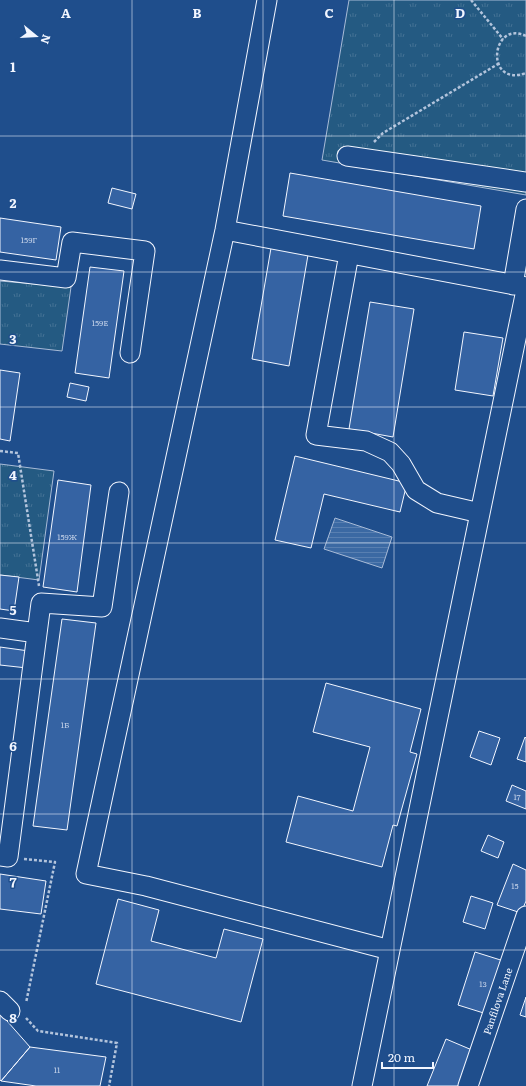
<svg xmlns="http://www.w3.org/2000/svg" width="526" height="1086" font-family="Literata,serif">
	<style>
		.grass { fill: url(#grass-tufts); stroke: #a8bbd7 }
		.water { fill: url(#water-rules); stroke: #a8bbd7 }
		.building { fill: #3563a3; stroke: #f2f6ff }
		.lines { fill: none; stroke-linecap: round; stroke-linejoin: round }
		.minor-casing { stroke: #f2f6ff; stroke-width: 21 }
		.path { stroke: #b3c4dc; stroke-width: 2.5; stroke-dasharray: 3 2; stroke-linecap: butt }
		.minor { stroke: #1f4e8c; stroke-width: 19 }
		.grid { fill: none; stroke: #f2f6ff; stroke-width: 1; stroke-opacity: 0.55 }
		.labels { text-anchor: middle; dominant-baseline: central; stroke-width: 3; stroke-linejoin: round; paint-order: stroke }
		.number-label { font-size: 8px; fill: #c3d1e8 }
		.street-label { font-size: 10px; fill: #f2f6ff; stroke: #1f4e8c }
		.grid-label { font-size: 13px; text-anchor: middle; font-weight: bold; fill: #f2f6ff; stroke: #1f4e8c; stroke-width: 3; stroke-linejoin: round; paint-order: stroke }
	</style>
	<defs>
		<pattern id="grass-tufts" width="24" height="20" patternUnits="userSpaceOnUse"><rect width="24" height="20" fill="#245a82"/><path d="M3 7l-1-3M5 7V3M7 7l1-3M15 17l-1-3M17 17v-4M19 17l1-3" fill="none" stroke="#447295"/></pattern>
		<pattern id="water-rules" width="6" height="5" patternUnits="userSpaceOnUse"><rect width="6" height="5" fill="#3b69a3"/><path d="M0 2.5h6" fill="none" stroke="#587fb1"/></pattern>
	</defs>
	<rect width="100%" height="100%" fill="#1f4e8c"/>
	<path class="grass" d="M 349,0 L 526,0 L 526,195 L 322,160 Z
		M 0,281 L 71,287 L 62,351 L 0,344 Z
		M 0,464 L 54,471 L 39,580 L 0,575 Z"/>
	<path class="water" d="M 335,518 L 392,537 L 382,568 L 324,549 Z"/>
	<path class="building" d="M 290,173 L 481,206 L 474,249 L 283,216 Z
		M 112,188 L 136,194 L 132,209 L 108,203 Z
		M 0,218 L 61,227 L 56,260 L 0,252 Z
		M 271,248 L 308,255 L 289,366 L 252,359 Z
		M 90,267 L 124,271 L 109,378 L 75,373 Z
		M 370,302 L 414,309 L 393,437 L 349,429 Z
		M 464,332 L 503,338 L 493,396 L 455,390 Z
		M 0,370 L 20,373 L 10,441 L 0,439 Z
		M 70,383 L 89,387 L 86,401 L 67,397 Z
		M 295,456 L 407,483 L 400,512 L 324,494 L 311,548 L 275,540 Z
		M 58,480 L 91,485 L 77,592 L 43,587 Z
		M 0,575 L 19,577 L 14,611 L 0,609 Z
		M 62,619 L 96,623 L 67,830 L 33,826 Z
		M 0,647 L 29,651 L 27,668 L 0,665 Z
		M 326,683 L 421,709 L 410,752 L 417,754 L 397,826 L 393,825 L 382,867 L 286,842 L 298,796 L 353,811 L 370,747 L 313,732 Z
		M 479,731 L 500,738 L 491,765 L 470,757 Z
		M 525,737 L 526,738 L 526,762 L 517,759 Z
		M 512,785 L 526,791 L 526,809 L 506,801 Z
		M 488,835 L 504,842 L 498,858 L 481,851 Z
		M 513,864 L 526,870 L 526,901 L 521,913 L 497,905 Z
		M 0,874 L 46,881 L 41,914 L 0,909 Z
		M 471,896 L 493,903 L 485,929 L 463,922 Z
		M 118,899 L 159,910 L 151,941 L 216,958 L 224,929 L 263,939 L 241,1022 L 96,984 Z
		M 475,952 L 507,962 L 490,1015 L 458,1005 Z
		M 526,997 L 526,1017 L 520,1015 Z
		M 0,1013 L 30,1047 L 1,1081 L 0,1080 Z
		M 446,1039 L 472,1050 L 458,1086 L 427,1086 Z
		M 30,1047 L 106,1057 L 100,1086 L 36,1086 L 1,1081 Z"/>
	<g class="lines">
		<defs>
			<path id="minor" d="M 267,0 L 225,230 L 86,874 L 146,886 L 390,950
				M 347,156 L 526,182
				M 225,230 L 526,287
				M 349,254 L 316,435 L 366,441 L 390,452 L 401,464 L 416,490 L 437,503 L 480,513
				M 0,270 L 66,278 L 72,242 L 145,251 L 130,353
				M 513,285 L 526,209
				M 0,628 L 37,633
				M 0,856 L 8,857 L 41,603 L 102,607 L 119,492
				M 0,1001 L 10,1011
				M 362,1086 L 526,290
				M 468,1086 L 526,916"/>
		</defs>
		<use href="#minor" class="minor-casing"/>
		<path class="path" d="M 471,0 L 503,39
			M 526,36 C 491,19 484,88 526,73
			M 374,142 L 383,133 L 498,64
			M 0,451 L 18,453 L 39,586
			M 24,859 L 55,862 L 26,1003
			M 26,1018 L 38,1031 L 117,1043 L 109,1086"/>
		<use href="#minor" class="minor"/>
	</g>
	<path class="grid" d="M 132,0 L 132,1086M 263,0 L 263,1086M 394,0 L 394,1086M 0,136 L 526,136M 0,272 L 526,272M 0,407 L 526,407M 0,543 L 526,543M 0,679 L 526,679M 0,814 L 526,814M 0,950 L 526,950"/>
	<g class="labels">
		<g class="number-label">
			<text x="29" y="239">159Г</text>
			<text x="100" y="322">159Е</text>
			<text x="67" y="536">159Ж</text>
			<text x="65" y="724">1Б</text>
			<text x="517" y="796">17</text>
			<text x="515" y="885">15</text>
			<text x="483" y="983">13</text>
			<text x="57" y="1069">11</text>
		</g>
		<g class="street-label">
			<text transform="translate(497 1001) rotate(-71)">Panfilova Lane</text>
		</g>
	</g>
	<g class="grid-label">
		<text x="66" y="18">A</text>
		<text x="197" y="18">B</text>
		<text x="329" y="18">C</text>
		<text x="460" y="18">D</text>
		<text x="13" y="72">1</text>
		<text x="13" y="208">2</text>
		<text x="13" y="344">3</text>
		<text x="13" y="480">4</text>
		<text x="13" y="615">5</text>
		<text x="13" y="751">6</text>
		<text x="13" y="887">7</text>
		<text x="13" y="1023">8</text>
	</g>
	<g transform="translate(36 36) rotate(108)" stroke="#1f4e8c" stroke-width="3" paint-order="stroke">
	<path d="M0-3L7 15L0 10L-7 15Z" fill="#f2f6ff"/>
	<text y="-6" font-size="11" font-weight="bold" text-anchor="middle" fill="#f2f6ff">N</text>
	</g>
	<path d="M382 1062v6h51v-6" fill="none" stroke="#f2f6ff" stroke-width="2"/>
	<text x="388" y="1062" font-size="12" fill="#f2f6ff" stroke="#1f4e8c" stroke-width="3" paint-order="stroke">20 m</text>
</svg>
